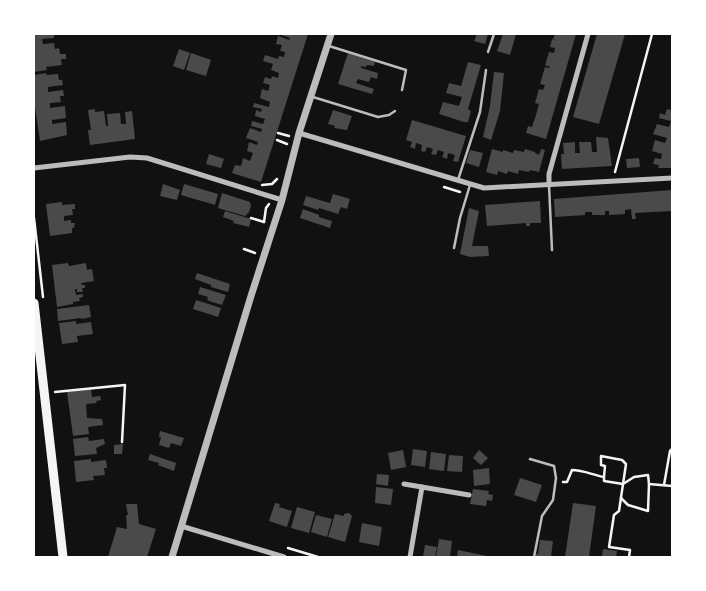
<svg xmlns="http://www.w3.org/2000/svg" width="706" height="591" font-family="'Source Sans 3',sans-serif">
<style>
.building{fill:#4a4a4a}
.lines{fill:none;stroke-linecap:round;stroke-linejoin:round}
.path{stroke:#f5f5f5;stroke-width:2.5}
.service{stroke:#bcbcbc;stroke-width:2.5}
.minor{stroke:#bcbcbc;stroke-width:5}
.tertiary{stroke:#bcbcbc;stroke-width:7}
.primary{stroke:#f5f5f5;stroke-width:9}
</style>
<rect width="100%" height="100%" fill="#111"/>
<g class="building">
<path d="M34 34H54V38L42 39 43 44 54 43 55 49 59 48 60 54H66V59H61L62 65 46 67 47 70 34 72Z"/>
<path d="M279 34H308L261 182 232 173 235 165 241 166 243 158 250 161 253 153 247 151 249 142 257 145 258 142 246 138 250 128 261 132 262 129 251 126 252 121 263 124 265 119 255 116 256 110 261 112 262 109 253 107 254 103 269 107 270 102 260 98 262 89 268 91 270 85 263 83 265 77 271 79 272 76 278 78 279 73 271 70 273 64 263 61 265 55 278 59 279 56 284 57 285 52 280 51 282 45 276 44 278 36 289 40 290 38Z"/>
<path d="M477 34H488L485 44 474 41Z"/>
<path d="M503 34H516L510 55 497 51Z"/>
<path d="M555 34H576L546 139 526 133 528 126 532 127 536 115 539 104 535 103 539 89 543 90 545 85 540 84 545 67 549 68 550 67 545 65 549 52 554 53 555 48 550 47 552 39 557 41 553 39Z"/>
<path d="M597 34H625L599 124 573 117Z"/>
<path d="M179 49 190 53 184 70 173 66Z"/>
<path d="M191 53 211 60 206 76 186 70Z"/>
<path d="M348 53 375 62 374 66 367 65 366 67 361 66V68L378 73 377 79 371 77 369 82 358 79 356 83 374 89 372 94 338 84Z"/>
<path d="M468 62 481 65 468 109 471 111 468 122H464L439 114 443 102 459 106 462 97 446 93 449 83 461 86Z"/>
<path d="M494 72 504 73 500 111 491 140 483 137 490 106Z"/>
<path d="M46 73 47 75 58 74 59 80H62L63 85 48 87V92L63 90 64 96H60L61 102 50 103V108L65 106 66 118 52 120V124L66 122 67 135 40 141 34 100V75Z"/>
<path d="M95 109V112L104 111 106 126H108L107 114 120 113 121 124H126L125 112 132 111 135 139 90 145 88 130H91L88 110Z"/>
<path d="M667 109 672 110V168H658L659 165 653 164 655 158 661 159 662 154 652 151 655 140 665 143 667 138 653 134 657 124 669 127 671 121 659 118 660 113 665 115Z"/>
<path d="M333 110 352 116 347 130 334 128 335 126 328 124Z"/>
<path d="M412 120 466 136 458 162 453 161 455 155 448 153 447 159 442 157 444 152 438 150 436 155 431 154 433 149 427 147 425 152 421 151 422 145 416 143 415 149 410 147 412 142 406 140Z"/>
<path d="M596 137 608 138 612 166 562 169 561 154H564L563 143 575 142V153H580L579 142H591L592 152H597Z"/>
<path d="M492 149 503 152V150L513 153 514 150 524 152 525 149 535 152V153L539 155 541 149 545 150 539 172 530 170 529 172 519 170 518 174 508 171 507 174 498 171 497 175 486 172Z"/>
<path d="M470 150 483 153 479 167 466 163Z"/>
<path d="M209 154 224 159 221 168 206 164Z"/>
<path d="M639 158 640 167 627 168 626 159Z"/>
<path d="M163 184 180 190 177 200 160 196Z"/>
<path d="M184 184 218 194 215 205 181 195Z"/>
<path d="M672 190V211L635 213 636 219H632L631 209 625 210V214L609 215V211H605V215H592V212H585V215L555 217 554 199Z"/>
<path d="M222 193 250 202 251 206 249 212 245 216 218 208Z"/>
<path d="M333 194 350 199 347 209 341 207 338 214 319 208 318 210 303 205 306 196 330 203Z"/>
<path d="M540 201 541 223H530V226H526V223L487 226 485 205Z"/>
<path d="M62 202V205L75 204V209H72L73 215 64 216V221L71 220V223H75L74 228H72V233L50 236 46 204Z"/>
<path d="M469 208 479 211 472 246H488L489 256 470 257 460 254Z"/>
<path d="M303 209 319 215V217L332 221 330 228 300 218Z"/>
<path d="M225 211 251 219 249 227 233 223 234 221 223 217Z"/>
<path d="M68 263 69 266 86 263 87 270 92 269 94 281 81 283 82 285H85V288H82L83 292H77V289H75L76 295 83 294V297L79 298 80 301 73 302V304L57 307 52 265Z"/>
<path d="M197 273 230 284 228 292 211 287V285L195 279Z"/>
<path d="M200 287 226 295 222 305 209 301 207 299 208 297 198 294Z"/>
<path d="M196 300 221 308 218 317 193 309Z"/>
<path d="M89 305 91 317 82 319 81 318 58 321 57 309Z"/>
<path d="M76 321V324L91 322 93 334 77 336 78 342 62 344 59 323Z"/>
<path d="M91 389 92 397 100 396 101 400 96 401 97 403 86 404 87 418 102 419 103 425 88 427 89 434 73 436 67 392Z"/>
<path d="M160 431 184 438 181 446 171 443 169 448 159 445 161 437H159Z"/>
<path d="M88 437 89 441 104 439 105 444 96 448 97 454 75 456 73 439Z"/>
<path d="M123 444 122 454H114V445Z"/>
<path d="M413 449 427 451 425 467 411 465Z"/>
<path d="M403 450 406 467 391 470 388 453Z"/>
<path d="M479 450 488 458 481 465 473 458Z"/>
<path d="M431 452 446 454 444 471 429 469Z"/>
<path d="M150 454 176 463 174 471 158 465 159 463 148 460Z"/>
<path d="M449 455 463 456 462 472 447 471Z"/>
<path d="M91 459V462L106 460 107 468H104L105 475 93 476 94 480 76 482 74 461Z"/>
<path d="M489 468 490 484 474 486 473 470Z"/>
<path d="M377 474 389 475 388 486 376 484Z"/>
<path d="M520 478 542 485 536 502 514 495Z"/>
<path d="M376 487 393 489 391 505 375 503Z"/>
<path d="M473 489 489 491 488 494 493 495 492 501 487 500 486 506 470 504Z"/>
<path d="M275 503 280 504 279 507 292 511 287 527 269 521Z"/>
<path d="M573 503 596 506 589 557H565Z"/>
<path d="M126 504H137L139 524 156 529 147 557H108L117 527 127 529 126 515H128Z"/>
<path d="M297 507 315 512 309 533 291 528Z"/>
<path d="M349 513 352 516 345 542 328 537 335 514 344 516V514Z"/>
<path d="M316 515 332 519 327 537 311 532Z"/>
<path d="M362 523 382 527 379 546 359 542Z"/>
<path d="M439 539 452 541 450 557H436Z"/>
<path d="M540 540 553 541 551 557H536V554H538Z"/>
<path d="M425 545 437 547 435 557H423Z"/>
<path d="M603 549 617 551 616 557H602Z"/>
<path d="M458 550 487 556 486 557H457Z"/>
</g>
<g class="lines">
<g class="path">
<path d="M278 133 289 136"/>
<path d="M277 140 287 144"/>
<path d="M615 172 652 34"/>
<path d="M262 185 272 184 277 179"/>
<path d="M444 187 460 192"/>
<path d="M34 218 43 297"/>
<path d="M251 218 264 222"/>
<path d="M264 222 266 208 269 204"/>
<path d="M244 249 255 253"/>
<path d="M55 392 125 385 122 442"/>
<path d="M604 477 605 466 601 465V456L622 460 626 464 619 511 614 515 609 547 630 550 629 557"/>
<path d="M563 482H567L572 470C583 470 593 475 604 477V481L623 484 634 477 648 475 649 484 672 486"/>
<path d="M664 485 670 451 672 449"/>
<path d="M621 498 628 505 648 511 649 484"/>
<path d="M288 548 318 557"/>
</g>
<g class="service">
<path d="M329 46 406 70 402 90"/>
<path d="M488 52 494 34"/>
<path d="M313 97 378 117 389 115 395 111"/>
<path d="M458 180 480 112 486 70"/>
<path d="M549 185 552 250"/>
<path d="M454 248 460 218 470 185"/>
<path d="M530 459 554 466 556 478 553 500 542 516 534 557"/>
</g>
<g class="minor">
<path d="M299 133 484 188 672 178"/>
<path d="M34 168 130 157 147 158 282 200"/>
<path d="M549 185V174L588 34"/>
<path d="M404 484 469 495"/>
<path d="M181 526 284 557"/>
<path d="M410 557 422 487"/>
</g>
<path class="tertiary" d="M172 557 251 296 282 200 299 133 331 34"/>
<path class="primary" d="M34 303 63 557"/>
</g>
<rect width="706" height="591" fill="none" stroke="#ffffff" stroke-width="70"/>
</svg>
